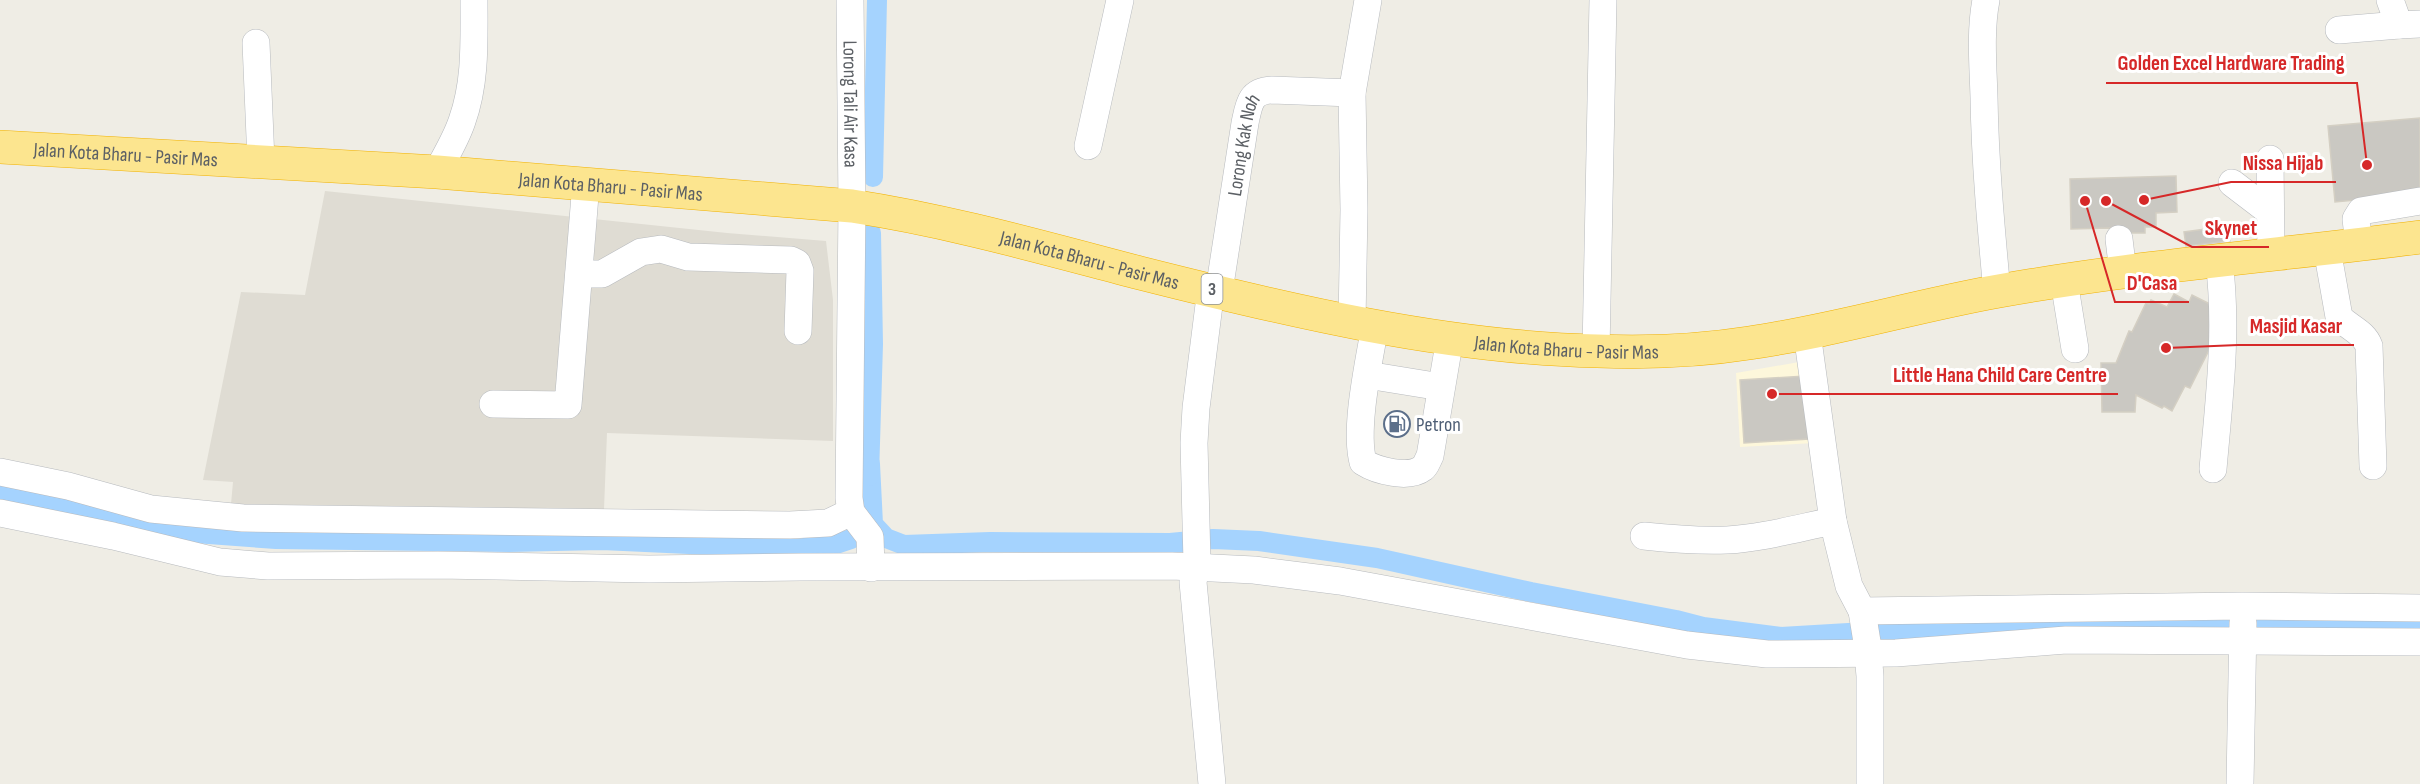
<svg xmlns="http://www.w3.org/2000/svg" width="2420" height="784" font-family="'Sofia Sans Condensed',sans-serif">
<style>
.commercial{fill:#fdf7db}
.education{fill:#dfdcd3}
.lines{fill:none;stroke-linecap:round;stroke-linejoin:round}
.canal{stroke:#a5d3fe;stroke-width:20}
.building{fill:#cac8c2;stroke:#d4cfc3;stroke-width:1.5}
.minor-casing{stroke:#b7babe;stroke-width:28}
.highway-casing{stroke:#f1b203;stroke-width:34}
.minor{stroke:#fff;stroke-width:27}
.highway{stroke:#fce58f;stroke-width:33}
.labels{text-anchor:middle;stroke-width:6;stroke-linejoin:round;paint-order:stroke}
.shield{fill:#fff;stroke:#8d9093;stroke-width:1.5}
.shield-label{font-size:18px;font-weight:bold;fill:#5c6065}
.street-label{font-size:20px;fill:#5c6065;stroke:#fff}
.service-label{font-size:20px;fill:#4e5e75;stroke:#fff;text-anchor:start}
.leader{fill:none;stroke:#d62828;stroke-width:2}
.callout-dot{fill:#d62828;stroke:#fff;stroke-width:2}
.callout-label{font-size:21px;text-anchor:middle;font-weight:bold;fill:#d62828;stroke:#fff;stroke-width:6;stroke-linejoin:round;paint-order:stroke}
</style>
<rect width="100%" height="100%" fill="#efede5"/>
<path class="commercial" d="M1805 361 1815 443 1740 447 1736 373Z"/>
<path class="education" d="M325 191 727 233 826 241 833 300V441L607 433 604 509 231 504 233 482 203 480 241 292 305 295Z"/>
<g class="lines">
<g class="canal">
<path d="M873 177 877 0"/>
<path d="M870 464 873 524 886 538 904 545 990 542 1170 543 1213 539 1259 541 1377 558 1531 592 1676 620 1703 627 1781 637 2034 622 2420 624"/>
<path d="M869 476 873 344 871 233"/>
<path d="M0 490 195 533 276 539 509 542 602 540 797 549 836 544 851 539 860 530"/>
</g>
</g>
<g class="building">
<path d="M2420 118V194L2335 202 2328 126Z"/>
<path d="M2176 176 2177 212 2156 213V227H2145V233H2110V228L2071 229 2070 179Z"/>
<path d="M2228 226 2230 241 2186 246 2184 232Z"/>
<path d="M2174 294 2189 302 2192 295 2218 308V332L2190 388 2185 386 2172 411 2164 406 2162 408 2136 395 2135 412H2102L2101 363H2116L2129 331 2132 332 2146 303 2149 304 2151 300 2167 307Z"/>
<path d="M1805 376 1809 439 1744 443 1740 380Z"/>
</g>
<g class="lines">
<defs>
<g id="minor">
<path id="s1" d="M850 0 852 206 849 498 851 512 870 537 871 568"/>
<path d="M1986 0C1980 31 1983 65 1984 97 1985 162 1991 227 1997 292"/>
<path d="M2390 0 2399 25 2420 24"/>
<path d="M2339 30 2399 25"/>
<path d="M256 43 261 161"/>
<path d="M1088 146 1120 0"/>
<path d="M2270 159 2271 255"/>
<path d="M437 172C446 155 456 139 462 121 476 82 474 41 474 0"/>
<path d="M2232 183 2270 212"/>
<path d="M2119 239 2123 272"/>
<path d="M2359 245 2356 219 2361 211 2420 201"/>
<path d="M2327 249 2339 317C2349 328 2364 332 2369 346L2373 466"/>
<path d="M579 274H602L641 252 661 249 688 257 791 260 797 263 800 271 798 331"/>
<path d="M2064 281 2075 349"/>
<path d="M1211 289 1196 408 1194 443 1197 562 1193 582 1212 784"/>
<path id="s2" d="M1219 291 1245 123C1249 104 1250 91 1272 90L1352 93"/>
<path d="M1352 322 1354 210 1352 93 1368 0"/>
<path d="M1375 326C1369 362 1354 428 1363 462 1377 471 1409 479 1423 468 1426 466 1428 459 1430 456L1450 338"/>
<path d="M1807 333 1833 521 1849 586 1862 611 1867 642 1870 676V784"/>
<path d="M1596 351 1603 0"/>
<path d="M1367 375 1441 387"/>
<path d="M493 404 568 405 586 183"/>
<path d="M2213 469C2219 400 2228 330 2219 261"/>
<path d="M0 472 68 486 151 509 243 518 790 525 828 523 851 512"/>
<path d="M0 513 113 536 220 562 268 566 438 565 649 569 801 567 1172 566 1254 570 1340 581 1687 645 1767 654 1896 653 2066 640 2420 642"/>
<path d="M1644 536C1672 539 1699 541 1727 540 1763 538 1798 528 1833 521"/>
<path d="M1862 611 2242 606 2420 608"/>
<path d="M2240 784 2243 623"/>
</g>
<g id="highway">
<path id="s3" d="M0 147 437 172 852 206C950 221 1044 248 1140 273 1286 310 1446 348 1597 351 1648 353 1698 351 1749 343 1833 331 1915 306 1999 291 2139 266 2280 255 2420 237"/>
</g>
</defs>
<use href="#minor" class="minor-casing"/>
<use href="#highway" class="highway-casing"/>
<use href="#minor" class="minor"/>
<use href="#highway" class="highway"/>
</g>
<defs>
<symbol id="fuel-ring" viewBox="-11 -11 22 22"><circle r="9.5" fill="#fff" stroke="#5c6f8a" stroke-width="1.5"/><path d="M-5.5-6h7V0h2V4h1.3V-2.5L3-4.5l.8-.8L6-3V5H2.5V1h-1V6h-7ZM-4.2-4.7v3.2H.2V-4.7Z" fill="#5c6f8a"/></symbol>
</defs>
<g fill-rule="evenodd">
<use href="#fuel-ring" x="1382" y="409" width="30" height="30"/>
</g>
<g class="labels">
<rect class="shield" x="1201.5" y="274" width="21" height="30" rx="4.5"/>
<g class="shield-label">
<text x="1212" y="295">3</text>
</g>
<g class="street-label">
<text dy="7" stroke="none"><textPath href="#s1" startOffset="104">Lorong Tali Air Kasa</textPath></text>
<text dy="7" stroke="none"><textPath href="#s2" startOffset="148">Lorong Kak Noh</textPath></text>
<text dy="7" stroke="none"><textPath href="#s3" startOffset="126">Jalan Kota Bharu - Pasir Mas</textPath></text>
<text dy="7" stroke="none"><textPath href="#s3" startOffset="612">Jalan Kota Bharu - Pasir Mas</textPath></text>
<text dy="7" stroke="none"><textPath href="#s3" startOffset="1098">Jalan Kota Bharu - Pasir Mas</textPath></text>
<text dy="7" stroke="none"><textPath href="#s3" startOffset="1584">Jalan Kota Bharu - Pasir Mas</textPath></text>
</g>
<g class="service-label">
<text x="1416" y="431">Petron</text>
</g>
</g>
<path class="leader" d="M2367 165L2357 83H2106M2144 200L2231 182H2336M2106 201L2192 247H2269M2085 201L2115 302H2189M2166 348L2238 345H2354M1772 394L1881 394H2118"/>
<g class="callout-dot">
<circle cx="2367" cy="165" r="6"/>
<circle cx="2144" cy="200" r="6"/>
<circle cx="2106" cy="201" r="6"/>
<circle cx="2085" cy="201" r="6"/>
<circle cx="2166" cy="348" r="6"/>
<circle cx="1772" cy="394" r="6"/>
</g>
<g class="callout-label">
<text x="2231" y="70">Golden Excel Hardware Trading</text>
<text x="2283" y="170">Nissa Hijab</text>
<text x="2231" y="235">Skynet</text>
<text x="2152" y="290">D'Casa</text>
<text x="2296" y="333">Masjid Kasar</text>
<text x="2000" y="382">Little Hana Child Care Centre</text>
</g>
</svg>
